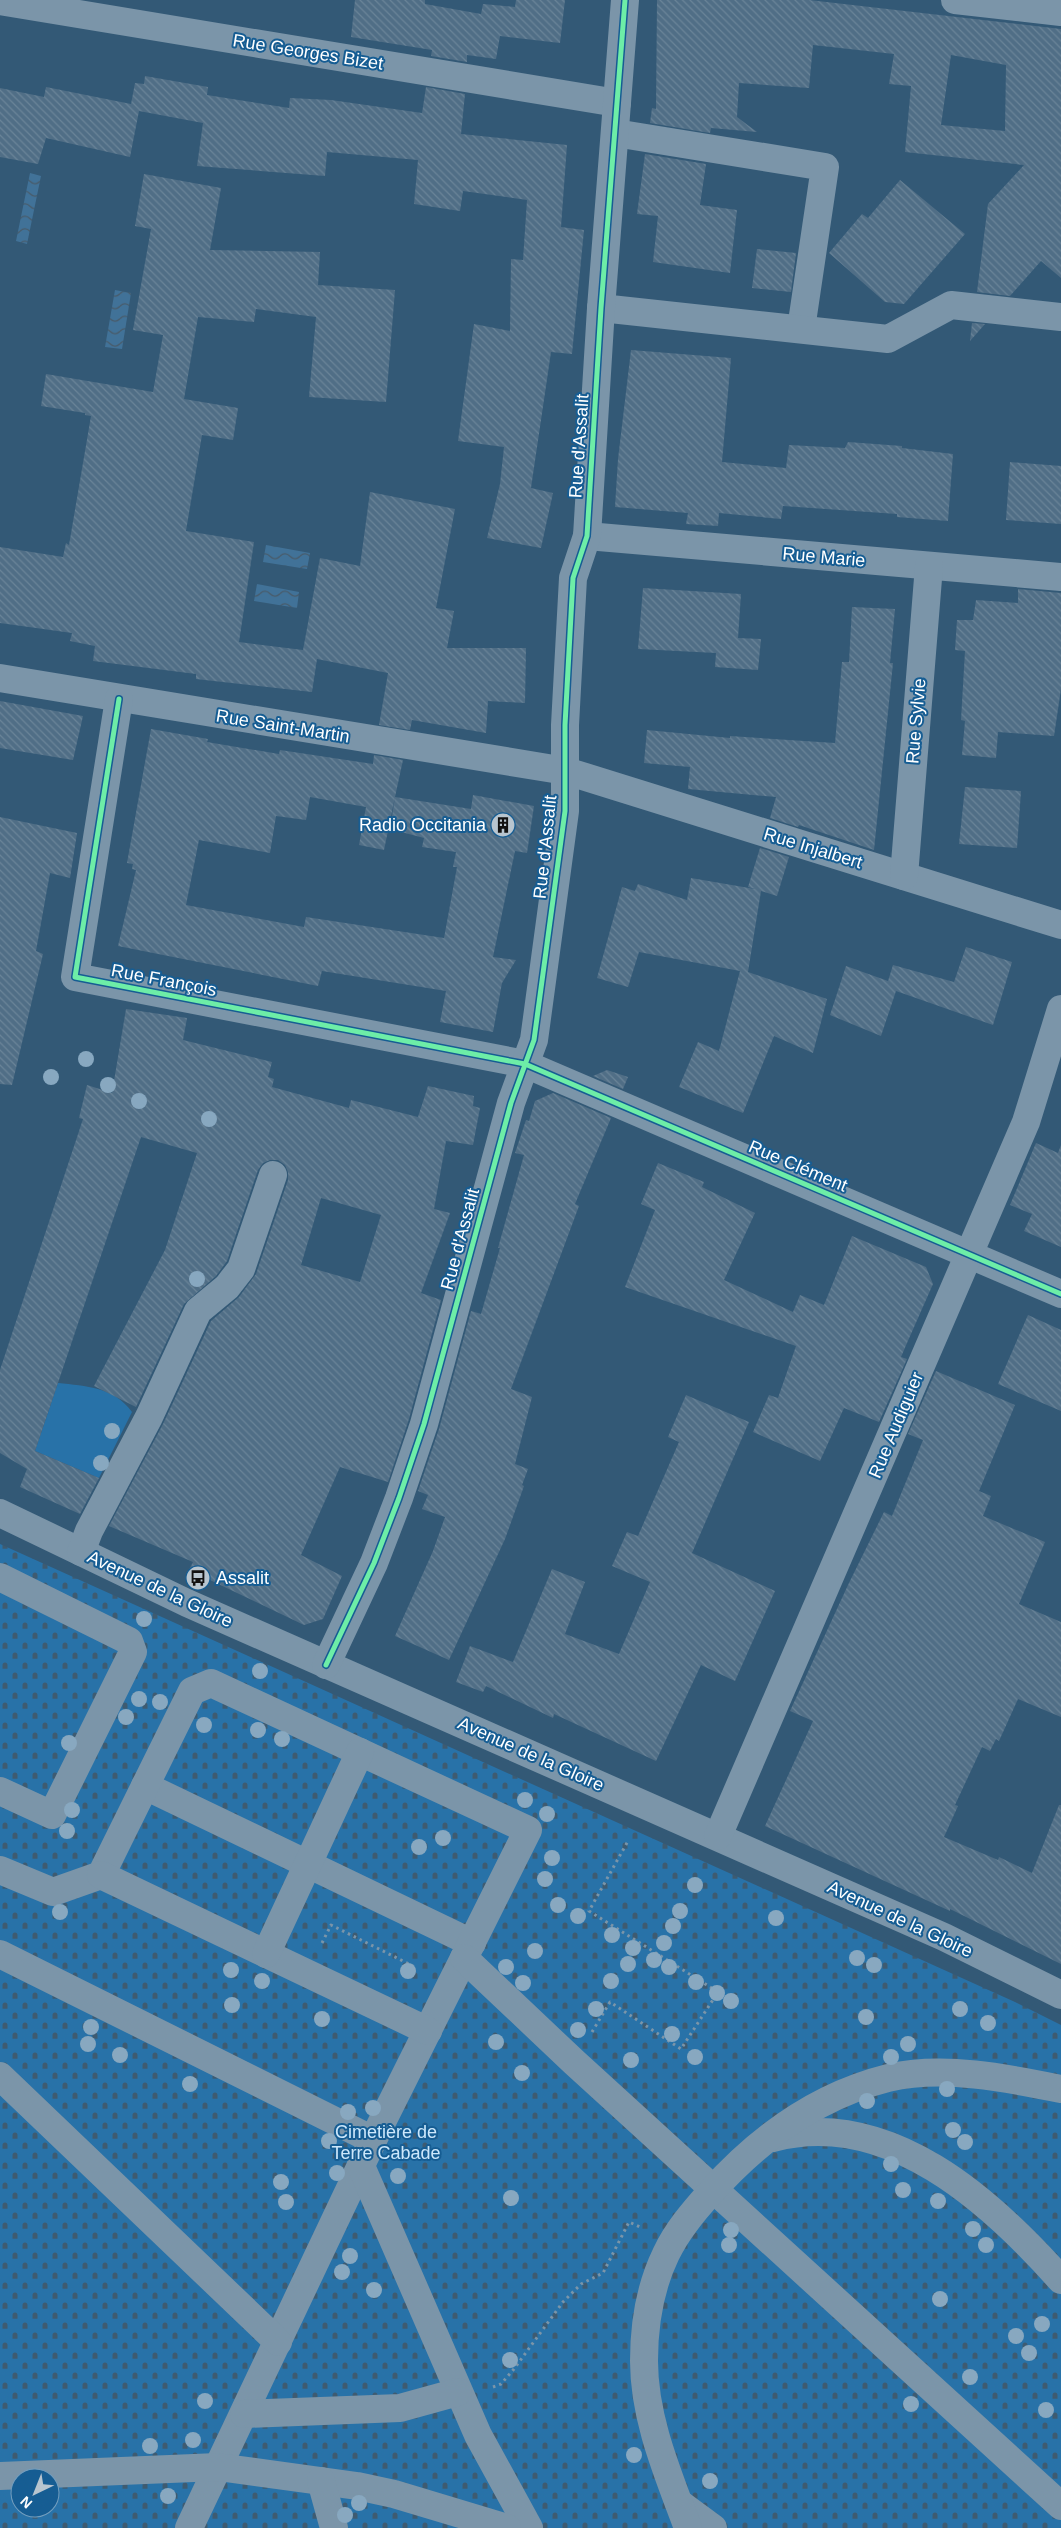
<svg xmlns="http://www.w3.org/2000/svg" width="1061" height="2528" font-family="Helvetica,sans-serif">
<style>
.green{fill:#2872a8}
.cemetery{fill:url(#cemetery-stones);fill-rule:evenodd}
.water{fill:url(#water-waves)}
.building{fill:url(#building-back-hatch);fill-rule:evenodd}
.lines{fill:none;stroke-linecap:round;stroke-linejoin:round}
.path{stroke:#7b95a9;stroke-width:3;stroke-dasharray:2.5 4;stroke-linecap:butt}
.minor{stroke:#7b95a9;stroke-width:28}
.cycleway-casing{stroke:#165d93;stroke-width:8}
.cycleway{stroke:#6deda7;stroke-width:5}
.tree{fill:#88a8c0}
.labels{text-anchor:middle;stroke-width:4;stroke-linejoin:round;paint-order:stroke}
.street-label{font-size:18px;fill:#fff;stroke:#165d93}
.poi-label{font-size:18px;fill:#fff;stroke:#165d93;text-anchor:end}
.park-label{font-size:18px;fill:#cde8fc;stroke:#165d93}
</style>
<defs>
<pattern id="cemetery-stones" width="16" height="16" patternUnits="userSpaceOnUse" patternTransform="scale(1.25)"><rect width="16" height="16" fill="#2872a8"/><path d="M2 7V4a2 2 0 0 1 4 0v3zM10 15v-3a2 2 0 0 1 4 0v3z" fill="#3e5b71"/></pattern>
<pattern id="water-waves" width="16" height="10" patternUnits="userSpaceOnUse" patternTransform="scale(1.25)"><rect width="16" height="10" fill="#417298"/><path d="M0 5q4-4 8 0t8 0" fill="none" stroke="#485b6a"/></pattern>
<pattern id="building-back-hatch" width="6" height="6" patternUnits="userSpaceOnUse" patternTransform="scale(1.25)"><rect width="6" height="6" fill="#506e86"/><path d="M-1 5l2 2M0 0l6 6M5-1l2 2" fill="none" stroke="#6a8498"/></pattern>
</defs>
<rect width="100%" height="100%" fill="#335976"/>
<path class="green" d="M58 1383C86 1386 114 1387 132 1412L99 1478 35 1451Z"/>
<path class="cemetery" d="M0 1544 1015 2002 1061 2025V2528H0ZM20 2478H50V2508H20Z"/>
<g class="water">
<path d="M30 173 41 176 27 244 16 241Z"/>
<path d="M115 290 131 293 122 349 105 347Z"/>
<path d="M266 545 310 553 307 569 263 562Z"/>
<path d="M257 584 299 592 297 608 254 601Z"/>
</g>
<g class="building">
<path d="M355 0H425V4L481 14 483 4 515 7 516 0H565L560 43 500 36 496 59 467 55V62L431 56 432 50 351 37Z"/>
<path d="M657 0H809L1061 29V278L1041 261 1010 296 977 292 988 204 1024 165 905 152 911 86 889 84 894 54 813 45 809 88 739 83 737 117 757 132 711 128 710 133 650 123 652 108 656 109ZM951 55 1006 65 1005 131 941 125Z"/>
<path d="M145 76 208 87 207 95 289 108 290 98 331 100 422 113 426 87 465 94 461 134 567 145 561 227 584 230 572 354 551 352 531 488 553 493 541 548 487 538 500 484 504 447 458 441 474 324 510 331 511 259 523 260 527 200 463 191 460 211 414 204 418 160 327 152 325 176 197 166 203 123 139 111 130 157 46 138 38 164 0 157V88L44 97 46 87 131 104 135 83 144 84Z"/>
<path d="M645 154 706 164 700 205 737 210 730 273 653 262 658 216 637 214Z"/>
<path d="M144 174 221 188 210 250 320 252 318 285 395 290 386 402 309 397 316 317 256 309 254 322 198 317 184 399 238 408 233 440 202 435 186 531 254 542 239 642 303 650 320 558 360 566 370 492 455 509 436 608 454 611 447 648H526L525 703 488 701 486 733 412 720 410 730 379 725 388 673 317 659 312 692 196 679V674L93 661 95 646 70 641 72 633 0 623V547L63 557 66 543 69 545 91 416 85 415V413L41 406 46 374 153 392 163 335 133 330 151 229 135 226Z"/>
<path d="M900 180 965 234 904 304 885 302 829 253 862 214 868 218Z"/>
<path d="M757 249 796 253 791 292 752 288Z"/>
<path d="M972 323 985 324 970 341Z"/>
<path d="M631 350 731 358 722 462 786 468 789 445 845 448 848 442 902 446V448L953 454 948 521 897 517V514L783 506 781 519 719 513 718 526 686 524 688 513 615 507 618 459Z"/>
<path d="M1010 462 1061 466V524L1006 520Z"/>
<path d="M643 588 741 594 738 638 761 639 758 670 715 667 716 653 638 649Z"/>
<path d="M1018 589 1061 593V689L1054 736 998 732 996 758 962 755 965 721 961 720 965 651 955 650 957 620H973L976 600 1018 603Z"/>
<path d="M852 607 895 609 890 663H893L874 850 799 825 798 827 770 818 776 797 688 789 690 767 644 763 647 730 730 738V736L835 743 842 662H849Z"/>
<path d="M0 701 83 716 73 760 0 748Z"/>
<path d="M151 729 208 739 207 742 279 754 280 750 373 764 374 755 403 760 395 797 471 809 473 795 534 806 527 853 515 851 493 957 516 960 502 983 493 1032 440 1022 446 991 322 971 318 986 118 946 136 870 132 869 133 864 127 863ZM310 797 366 807 359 845 384 850 395 797 390 829 424 838 422 847 456 852 453 867H457L444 938 306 917 304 927 186 905 199 840 270 853 276 816 306 820Z"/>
<path d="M965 787 1021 791 1017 848 959 844Z"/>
<path d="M0 817 77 833 70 878 50 873 36 951 43 954 12 1085 0 1084Z"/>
<path d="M760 848 789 857 777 896 761 891 748 972 827 999 813 1053 774 1036 743 1113 679 1087 698 1042 719 1051 740 971 639 952 628 987 597 978 622 887 635 891 638 884 687 900 691 878 755 889 748 887Z"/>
<path d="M966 947 1012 962 993 1025 896 991 881 1036 830 1015 846 966 888 981 893 965 954 982Z"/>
<path d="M126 1009 187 1018 183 1040 272 1062 268 1077 274 1079 272 1087 349 1108 351 1100 418 1117 428 1086 474 1096 473 1106 480 1108 473 1145 446 1141 434 1209 450 1213 421 1293 441 1300 409 1419 388 1482 340 1467 301 1555 342 1576 323 1619 304 1625 189 1570 193 1562 109 1526 163 1424 211 1321 239 1297 256 1274 288 1180V1172L285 1165 278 1160H270L263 1163 258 1170 227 1261 216 1276 184 1304 136 1407 94 1386 165 1250 197 1153 141 1137 35 1451 99 1478 80 1514 20 1487 27 1469 0 1453V1370L83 1119 79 1118 87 1085 112 1093ZM321 1198 381 1215 360 1282 301 1265Z"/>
<path d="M607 1070 628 1077 623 1089 593 1076Z"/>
<path d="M553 1093 611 1118 575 1204 579 1206 511 1389 532 1397 515 1464 528 1469 522 1485 524 1486 505 1539 449 1660 395 1636 433 1551 445 1517 422 1509 428 1495 418 1491 439 1429 471 1311 481 1314 500 1248H498L524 1155 515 1153 526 1120 529 1121 535 1101Z"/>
<path d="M1036 1143 1058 1153 1061 1145V1247L1024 1231 1032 1214 1010 1205Z"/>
<path d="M658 1163 704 1182 702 1187 755 1213 724 1280 793 1312 800 1295 824 1305 852 1236 926 1267 933 1284 907 1343 901 1357 907 1359 879 1422 844 1408 820 1461 753 1432 769 1395 778 1398 796 1346 625 1287 655 1210 641 1204Z"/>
<path d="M1028 1315 1061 1330V1411L998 1384Z"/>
<path d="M936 1371 1015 1405 979 1491 991 1496 983 1516 1045 1542 1019 1604 1061 1622V1717L1018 1699 999 1741 996 1739 990 1751 982 1747 955 1805 958 1806 944 1837 998 1860 999 1857 1032 1873 1059 1805H1061V1964L950 1909V1911L765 1826 813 1721 790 1711 848 1585 884 1512 892 1516 923 1440 908 1434Z"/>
<path d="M686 1395 749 1422 692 1553 775 1591 735 1681 701 1665 656 1761 554 1714 553 1718 486 1686 483 1692 456 1682 470 1646 513 1662 552 1569 585 1582 565 1634 619 1654 650 1582 612 1566 627 1532 638 1536 679 1442 668 1437Z"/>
</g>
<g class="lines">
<g class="path">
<path d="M322 1943 331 1925 413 1966"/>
<path d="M592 2032 610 2002 681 2049 718 1992 589 1911 628 1841"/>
<path d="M493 2387 501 2384 514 2369 563 2302 581 2284 603 2273 629 2222 642 2228"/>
</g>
<g class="minor">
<path d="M955 0 1061 12"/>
<path d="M0 1 617 103"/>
<path d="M615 133 825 167 801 329"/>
<path d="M601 308 888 339 951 305 1061 317"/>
<path d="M587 536 1061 577"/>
<path d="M0 678 566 771 1061 925"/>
<path d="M119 699 75 977 525 1064 1061 1294"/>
<path d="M904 876 929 566"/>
<path d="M0 1513 187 1603 944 1937 1061 1995"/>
<path d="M81 1552 89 1531 149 1417 198 1311 227 1287 241 1269 273 1175"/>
<path d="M0 1577 129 1641 133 1652 52 1815 0 1791"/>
<path d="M326 1665 374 1563 399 1498 424 1424 511 1103 534 1040 565 811V725L573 578 587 536 601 308 625 0"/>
<path d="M145 1786 472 1943"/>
<path d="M718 1836 1026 1122 1061 1009"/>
<path d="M0 1870 53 1892 101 1875 192 1691 211 1683 528 1830 373 2140 189 2528"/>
<path d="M101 1875 428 2031"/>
<path d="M0 1954 373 2140"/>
<path d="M266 1954 360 1752"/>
<path d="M464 1958 574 2062 1061 2506"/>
<path d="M0 2076 278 2342"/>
<path d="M773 2138C888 2107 991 2201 1061 2280"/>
<path d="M361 2166 478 2435 529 2528"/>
<path d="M244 2414 400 2408 458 2392"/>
<path d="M0 2476 218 2467 357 2486 394 2494 507 2528"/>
<path d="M321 2481 334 2528"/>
<path d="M679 2503 713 2528"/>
<path d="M688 2528C668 2474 644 2419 644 2361 644 2325 650 2287 666 2254 677 2231 693 2212 710 2193 759 2138 816 2096 888 2078 943 2065 1007 2078 1061 2089"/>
</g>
<defs>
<g id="cycleway">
<path d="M119 699 75 977 525 1064 1061 1294"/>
<path d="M326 1665 374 1563 399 1498 424 1424 511 1103 534 1040 565 811V725L573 578 587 536 601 308 625 0"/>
</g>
</defs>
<use href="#cycleway" class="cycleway-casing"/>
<use href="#cycleway" class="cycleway"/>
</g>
<g class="tree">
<circle cx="86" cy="1059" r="8"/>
<circle cx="51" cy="1077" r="8"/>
<circle cx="108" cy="1085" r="8"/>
<circle cx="139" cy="1101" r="8"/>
<circle cx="209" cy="1119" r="8"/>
<circle cx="197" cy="1279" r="8"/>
<circle cx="112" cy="1431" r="8"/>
<circle cx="101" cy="1463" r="8"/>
<circle cx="144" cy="1619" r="8"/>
<circle cx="260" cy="1671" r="8"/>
<circle cx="139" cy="1699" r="8"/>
<circle cx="160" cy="1702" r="8"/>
<circle cx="126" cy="1717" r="8"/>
<circle cx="204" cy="1725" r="8"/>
<circle cx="258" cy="1730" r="8"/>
<circle cx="282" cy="1739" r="8"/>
<circle cx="69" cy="1743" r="8"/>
<circle cx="525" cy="1800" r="8"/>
<circle cx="72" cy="1810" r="8"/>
<circle cx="547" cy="1814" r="8"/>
<circle cx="67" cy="1831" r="8"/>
<circle cx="443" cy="1838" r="8"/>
<circle cx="419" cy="1847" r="8"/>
<circle cx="552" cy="1858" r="8"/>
<circle cx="545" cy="1879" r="8"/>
<circle cx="695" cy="1885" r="8"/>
<circle cx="558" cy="1905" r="8"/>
<circle cx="680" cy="1911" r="8"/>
<circle cx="60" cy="1912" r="8"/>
<circle cx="578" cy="1916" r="8"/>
<circle cx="776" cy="1918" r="8"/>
<circle cx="673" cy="1926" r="8"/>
<circle cx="612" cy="1935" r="8"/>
<circle cx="664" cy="1943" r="8"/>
<circle cx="633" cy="1948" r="8"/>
<circle cx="535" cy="1951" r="8"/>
<circle cx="857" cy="1958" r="8"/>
<circle cx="654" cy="1960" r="8"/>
<circle cx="628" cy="1964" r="8"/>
<circle cx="874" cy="1965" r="8"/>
<circle cx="506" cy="1967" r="8"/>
<circle cx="669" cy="1967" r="8"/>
<circle cx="231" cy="1970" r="8"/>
<circle cx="408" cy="1971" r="8"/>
<circle cx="262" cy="1981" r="8"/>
<circle cx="611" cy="1981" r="8"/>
<circle cx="696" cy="1982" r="8"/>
<circle cx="523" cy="1983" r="8"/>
<circle cx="717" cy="1993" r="8"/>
<circle cx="731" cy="2001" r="8"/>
<circle cx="232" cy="2005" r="8"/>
<circle cx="596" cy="2009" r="8"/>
<circle cx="960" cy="2009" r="8"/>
<circle cx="866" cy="2017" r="8"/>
<circle cx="322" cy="2019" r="8"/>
<circle cx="988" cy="2023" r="8"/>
<circle cx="91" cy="2027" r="8"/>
<circle cx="578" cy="2030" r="8"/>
<circle cx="672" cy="2034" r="8"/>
<circle cx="496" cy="2042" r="8"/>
<circle cx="88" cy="2044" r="8"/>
<circle cx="908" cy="2044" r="8"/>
<circle cx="120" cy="2055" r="8"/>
<circle cx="695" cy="2057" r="8"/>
<circle cx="891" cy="2057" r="8"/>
<circle cx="631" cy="2060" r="8"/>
<circle cx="522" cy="2073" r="8"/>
<circle cx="190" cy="2084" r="8"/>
<circle cx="947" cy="2089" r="8"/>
<circle cx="867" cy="2101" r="8"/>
<circle cx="373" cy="2108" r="8"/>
<circle cx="348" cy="2112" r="8"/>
<circle cx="953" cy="2130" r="8"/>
<circle cx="329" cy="2141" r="8"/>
<circle cx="965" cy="2142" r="8"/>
<circle cx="891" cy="2164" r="8"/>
<circle cx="337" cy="2173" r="8"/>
<circle cx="398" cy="2176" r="8"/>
<circle cx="281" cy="2182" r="8"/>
<circle cx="903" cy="2190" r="8"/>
<circle cx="511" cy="2198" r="8"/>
<circle cx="938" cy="2201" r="8"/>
<circle cx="286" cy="2202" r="8"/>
<circle cx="973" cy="2229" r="8"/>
<circle cx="731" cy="2230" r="8"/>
<circle cx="729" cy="2245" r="8"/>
<circle cx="986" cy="2245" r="8"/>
<circle cx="350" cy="2256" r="8"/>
<circle cx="342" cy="2272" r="8"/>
<circle cx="374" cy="2290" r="8"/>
<circle cx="940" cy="2299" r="8"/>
<circle cx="1042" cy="2324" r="8"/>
<circle cx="1016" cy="2336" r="8"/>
<circle cx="1029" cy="2353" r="8"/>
<circle cx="510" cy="2360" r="8"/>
<circle cx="970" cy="2377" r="8"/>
<circle cx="205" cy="2401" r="8"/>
<circle cx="911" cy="2404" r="8"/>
<circle cx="1046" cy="2410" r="8"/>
<circle cx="193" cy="2440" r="8"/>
<circle cx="150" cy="2446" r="8"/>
<circle cx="634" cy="2455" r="8"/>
<circle cx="710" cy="2481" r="8"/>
<circle cx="168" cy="2496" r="8"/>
<circle cx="359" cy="2503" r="8"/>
<circle cx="345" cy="2515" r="8"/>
</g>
<defs>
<symbol id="building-disc" viewBox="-11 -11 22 22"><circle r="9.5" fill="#b8c5cf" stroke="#165d93"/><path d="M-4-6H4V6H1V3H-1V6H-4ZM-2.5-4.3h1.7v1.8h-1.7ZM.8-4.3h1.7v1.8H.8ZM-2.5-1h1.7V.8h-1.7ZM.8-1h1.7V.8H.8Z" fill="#111"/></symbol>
<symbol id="bus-disc" viewBox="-11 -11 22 22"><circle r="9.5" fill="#b8c5cf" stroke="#165d93"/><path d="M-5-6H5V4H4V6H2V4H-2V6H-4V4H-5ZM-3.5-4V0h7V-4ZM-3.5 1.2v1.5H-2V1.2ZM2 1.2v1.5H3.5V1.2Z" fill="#111"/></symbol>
</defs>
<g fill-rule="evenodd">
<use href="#building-disc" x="489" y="811" width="28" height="28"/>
<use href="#bus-disc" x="184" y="1564" width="28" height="28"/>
</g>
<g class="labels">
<g class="street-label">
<text transform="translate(308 52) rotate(9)" y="6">Rue Georges Bizet</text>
<text transform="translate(579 446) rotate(-86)" y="6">Rue d'Assalit</text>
<text transform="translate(824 557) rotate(5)" y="6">Rue Marie</text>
<text transform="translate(916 721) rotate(-85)" y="6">Rue Sylvie</text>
<text transform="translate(283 726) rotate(9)" y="6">Rue Saint-Martin</text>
<text transform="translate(545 847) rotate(-84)" y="6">Rue d'Assalit</text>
<text transform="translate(813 848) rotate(17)" y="6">Rue Injalbert</text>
<text transform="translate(164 980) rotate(11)" y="6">Rue François</text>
<text transform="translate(798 1166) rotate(23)" y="6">Rue Clément</text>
<text transform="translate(460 1239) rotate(-75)" y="6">Rue d'Assalit</text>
<text transform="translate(896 1425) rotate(-67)" y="6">Rue Audiguier</text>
<text transform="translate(160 1589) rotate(25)" y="6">Avenue de la Gloire</text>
<text transform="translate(531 1754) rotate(24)" y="6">Avenue de la Gloire</text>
<text transform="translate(900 1919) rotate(25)" y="6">Avenue de la Gloire</text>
</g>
<g class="poi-label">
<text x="486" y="831">Radio Occitania</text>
<text x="216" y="1584" text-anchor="start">Assalit</text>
</g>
<g class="park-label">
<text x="386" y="2138">Cimetière de<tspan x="386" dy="21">Terre Cabade</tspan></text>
</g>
</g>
<g transform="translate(35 2493) rotate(223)"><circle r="24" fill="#165d93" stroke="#739ebe"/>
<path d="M0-4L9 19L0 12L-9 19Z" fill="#b8c5cf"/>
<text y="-8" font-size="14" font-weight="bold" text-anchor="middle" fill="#ffffff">N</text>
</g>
</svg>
